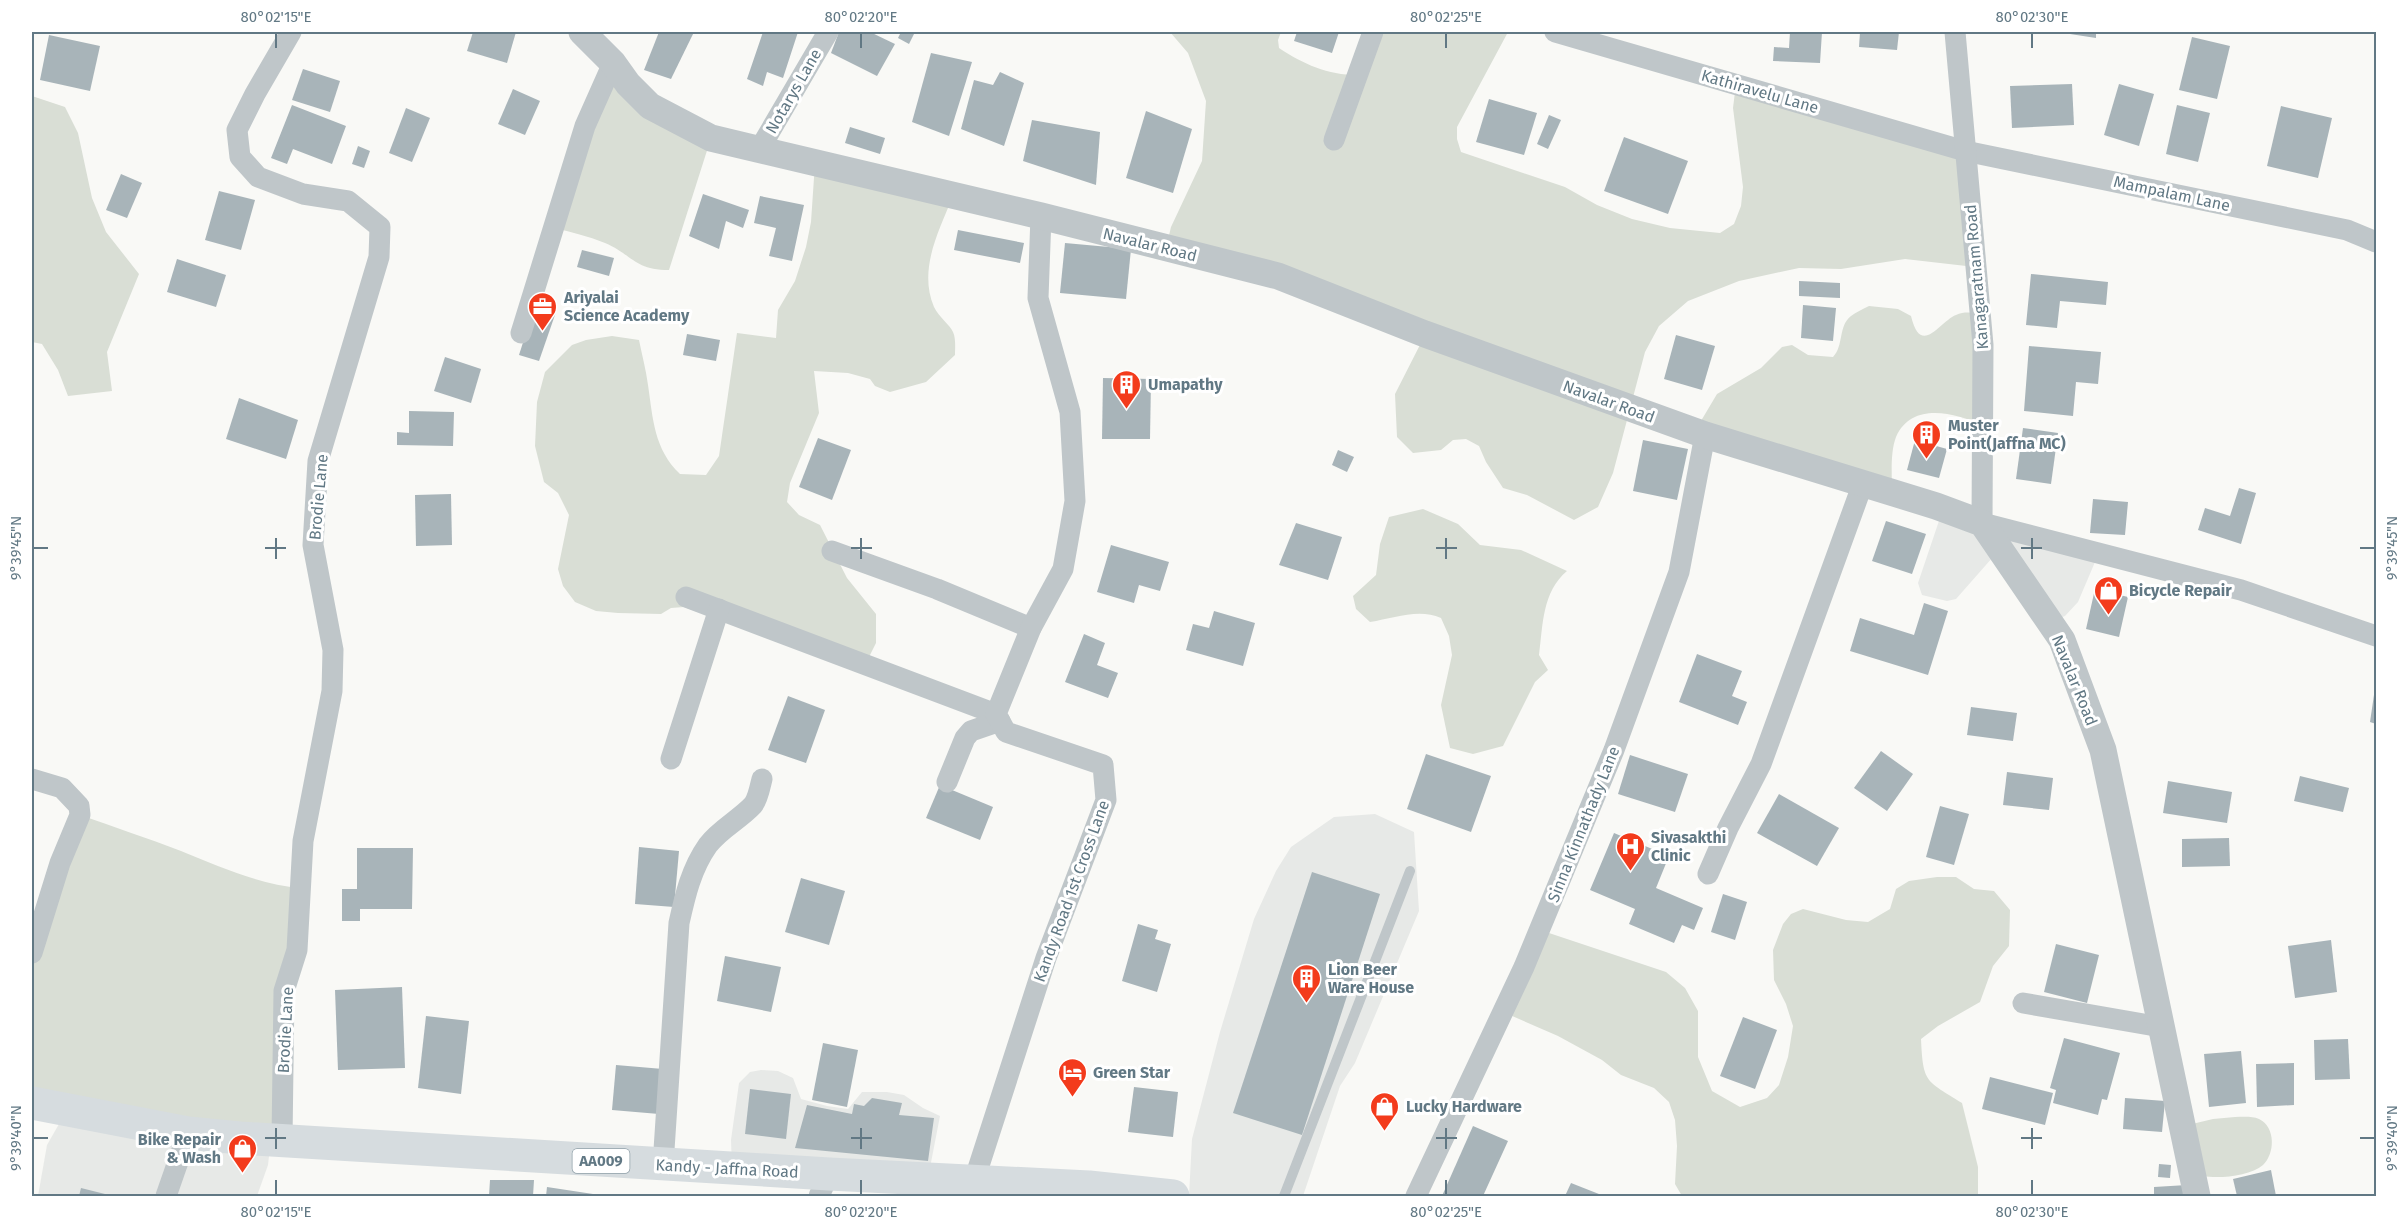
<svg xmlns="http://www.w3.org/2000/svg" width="2408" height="1228" font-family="'Fira Sans',sans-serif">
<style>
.built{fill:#e7e9e7}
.green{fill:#d9ded5}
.building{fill:#a8b4b9}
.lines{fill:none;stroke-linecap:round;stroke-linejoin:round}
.service{stroke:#bfc6c9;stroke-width:10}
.minor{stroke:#bfc6c9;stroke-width:21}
.tertiary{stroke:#bfc6c9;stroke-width:27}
.trunk{stroke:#d6dcdf;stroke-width:33}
.ticks{fill:none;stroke:#617884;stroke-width:2}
.labels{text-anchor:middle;stroke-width:6;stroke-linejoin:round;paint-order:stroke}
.shield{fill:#fff;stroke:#90a0a9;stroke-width:1.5}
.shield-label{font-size:15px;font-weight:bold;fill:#617884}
.street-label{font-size:16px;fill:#617884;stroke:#fff}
.poi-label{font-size:16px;font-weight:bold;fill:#617884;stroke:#fff;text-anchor:start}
.neatline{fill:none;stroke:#617884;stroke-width:2}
.ticks-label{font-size:15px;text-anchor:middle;fill:#617884}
</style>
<rect width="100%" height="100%" fill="#f9f9f6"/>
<g class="built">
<path d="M1943 509 2095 562 2078 602 2065 616 2050 622 2000 549 1956 599 1947 601 1922 595 1918 583Z"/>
<path d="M1375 814 1414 832 1419 911 1355 1063 1340 1086 1303 1196H1189L1192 1139 1220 1032 1254 919 1276 871 1291 847 1334 817Z"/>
<path d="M761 1070 778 1071 793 1078 801 1099 827 1106 848 1109 862 1092H887L904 1095 923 1108 940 1116 928 1178 1111 1196H896L898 1177 732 1168 731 1140 739 1083 750 1072Z"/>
<path d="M67 1110 271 1139 268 1165 257 1196H38L47 1145Z"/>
</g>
<g class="green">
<path d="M1170 32H1281L1278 40 1279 48C1303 64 1328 75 1357 75L1373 32H1508L1457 127V139L1461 152 1565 187 1597 205 1632 219 1670 228 1720 233 1734 224 1741 206 1743 187 1733 108 1736 84 1965 151 1975 267 1905 259 1841 269 1799 268 1739 281 1688 301 1659 326 1645 352 1613 473 1598 507 1574 520 1527 495 1503 488 1486 462 1479 446 1466 439 1453 440 1441 450 1413 453 1397 437 1395 394 1425 335 1166 248 1171 227 1202 161 1206 101 1188 53Z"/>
<path d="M613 63 711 138 669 270C634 270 633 255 605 243 588 236 571 232 554 228Z"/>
<path d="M32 96 65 107 78 133 92 198 106 232 139 274 107 352 112 391 68 396 58 370 42 344 32 342Z"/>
<path d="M815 163 953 196C939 231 918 269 934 307 939 317 950 325 953 332 956 338 955 349 955 355L926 382 890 392 875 386 870 379 848 373 814 371 819 413 790 483 787 502 799 515 820 525 847 578 876 614V643L862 671 684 607 671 608 661 614 618 613 596 611 575 602 563 586 558 569 569 515 558 493 544 482 535 446 537 402 545 372 572 345 586 340 612 336 639 340C642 355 646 370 648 385 653 419 654 449 680 474L706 475 719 456 737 333 776 338 778 310 795 281 806 247 811 222Z"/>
<path d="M1869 306 1898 309 1911 316C1921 358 1940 321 1956 315 1964 311 1972 313 1980 313L1982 425C1955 413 1912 401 1896 437 1890 453 1892 475 1892 492L1695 431 1717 394 1761 368 1782 347 1792 345 1808 355 1833 357C1844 346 1838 326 1851 316 1856 312 1863 309 1869 306Z"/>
<path d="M1423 509 1458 524 1480 545 1521 550 1567 571C1542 592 1543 625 1539 655L1548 670 1535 682 1503 746 1473 754 1450 748 1441 705 1452 655 1449 636 1441 618C1419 608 1394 618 1370 622L1356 609 1353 596 1376 575 1380 544 1389 517Z"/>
<path d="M80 815C114 827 147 838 181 851 219 866 259 885 301 888L282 1140 32 1103V953Z"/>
<path d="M1937 877H1956L1974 889 1994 891 2010 910 2009 946 1993 966 1980 1002 1938 1026 1921 1039C1923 1084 1926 1080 1962 1103L1978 1167V1196H1682L1675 1184 1677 1146 1675 1120 1669 1102 1654 1088 1621 1075 1602 1060 1558 1036 1503 1012 1540 930 1666 972 1685 988 1698 1011V1057L1712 1091 1740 1107 1767 1098 1779 1085 1788 1057 1793 1026 1786 1004 1774 980 1773 950 1783 924 1791 914 1803 909 1846 920 1868 922 1890 909 1896 889 1909 881Z"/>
<path d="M2235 1117C2243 1117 2252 1116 2259 1119 2276 1127 2275 1154 2263 1165 2250 1176 2219 1179 2203 1176L2192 1124 2213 1119Z"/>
</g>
<g class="building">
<path d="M473 32H516L507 63 467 51Z"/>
<path d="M659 32H694L671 79 644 70Z"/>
<path d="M763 32H798L783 78 767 72 763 86 747 79Z"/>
<path d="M839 32H870L895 44 877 76 831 53Z"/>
<path d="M901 32H915L909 44 898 38Z"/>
<path d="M1297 32H1339L1332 53 1294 41Z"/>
<path d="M1790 32H1822L1820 63 1773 61 1774 47 1789 48Z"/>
<path d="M1860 32H1899L1897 50 1859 47Z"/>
<path d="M2057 32H2096V38Z"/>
<path d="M49 35 100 46 90 91 40 80Z"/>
<path d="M2192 37 2230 46 2217 99 2179 90Z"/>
<path d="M931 53 972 62 949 136 912 122Z"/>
<path d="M303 69 340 81 330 112 292 100Z"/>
<path d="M1000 72 1024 83 1004 146 961 129 974 80 993 85Z"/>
<path d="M2072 84 2074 125 2012 128 2010 86Z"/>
<path d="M2119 84 2154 94 2139 146 2104 135Z"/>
<path d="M513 89 540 101 525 135 498 124Z"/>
<path d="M1489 99 1537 113 1524 155 1476 142Z"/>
<path d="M292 105 346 126 332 164 293 149 287 164 271 158Z"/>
<path d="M2177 105 2210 113 2198 162 2166 154Z"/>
<path d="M2281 106 2332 118 2318 178 2267 166Z"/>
<path d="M406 108 430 118 412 162 389 153Z"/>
<path d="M1146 111 1192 129 1173 193 1126 178Z"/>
<path d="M1549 115 1561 120 1548 149 1537 144Z"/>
<path d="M1032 120 1100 132 1096 185 1023 161Z"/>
<path d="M850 127 885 138 880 154 845 143Z"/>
<path d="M1624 137 1688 161 1668 214 1604 191Z"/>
<path d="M358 146 370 151 364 168 352 164Z"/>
<path d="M121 174 142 183 127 218 106 210Z"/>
<path d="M219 191 255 200 241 250 205 240Z"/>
<path d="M703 194 749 210 743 228 726 221 719 249 689 236Z"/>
<path d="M760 196 804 205 792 261 769 256 776 228 754 223Z"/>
<path d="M958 230 1024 243 1020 263 954 250Z"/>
<path d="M1065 243 1131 249 1126 299 1060 293Z"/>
<path d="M582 250 614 258 609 276 577 267Z"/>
<path d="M177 259 226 275 216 307 167 292Z"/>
<path d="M2031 274 2108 282 2106 305 2060 301 2057 328 2026 325Z"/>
<path d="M1799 281 1840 283V298L1799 296Z"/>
<path d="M535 305 556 312 539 361 519 355Z"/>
<path d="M1803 305 1836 308 1833 341 1801 338Z"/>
<path d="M687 334 720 340 716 361 683 355Z"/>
<path d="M1676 335 1715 346 1702 390 1664 379Z"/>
<path d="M2029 346 2101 352 2098 384 2076 382 2073 416 2024 411Z"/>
<path d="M445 357 481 369 471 403 434 391Z"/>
<path d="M1103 378 1151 379 1150 439H1102Z"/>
<path d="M239 398 298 420 286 459 226 439Z"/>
<path d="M409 411 454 412 453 446 397 445V432L409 433Z"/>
<path d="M2023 428 2058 433 2051 484 2016 479Z"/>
<path d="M818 438 851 450 832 500 799 487Z"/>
<path d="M1643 440 1688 449 1677 500 1633 491Z"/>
<path d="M1915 440 1947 449 1939 478 1907 470Z"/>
<path d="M1338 450 1354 457 1347 472 1332 465Z"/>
<path d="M2239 488 2256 493 2241 544 2198 530 2205 508 2230 516Z"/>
<path d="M451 494 452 545 416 546 415 495Z"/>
<path d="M2093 499 2128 502 2125 535 2090 533Z"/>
<path d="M1886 521 1926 534 1912 574 1872 561Z"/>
<path d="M1296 523 1342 537 1328 580 1279 565Z"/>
<path d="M1111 545 1169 562 1160 591 1139 585 1134 603 1097 592Z"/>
<path d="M2095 589 2128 597 2119 637 2086 629Z"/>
<path d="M1924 603 1948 611 1928 675 1850 651 1860 618 1914 635Z"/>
<path d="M1214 611 1255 623 1243 666 1186 650 1193 624 1209 628Z"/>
<path d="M1084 634 1105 643 1097 665 1118 673 1108 698 1065 682Z"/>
<path d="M1697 654 1742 671 1732 696 1747 702 1738 725 1679 702Z"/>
<path d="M2375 688H2376V724L2370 722Z"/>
<path d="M788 696 825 710 806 763 768 750Z"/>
<path d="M1971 707 2017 713 2013 741 1967 735Z"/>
<path d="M1881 751 1913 774 1887 811 1854 788Z"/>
<path d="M1426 754 1491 776 1471 832 1407 809Z"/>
<path d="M1630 755 1688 774 1675 812 1618 794Z"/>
<path d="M2007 772 2053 778 2049 810 2003 805Z"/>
<path d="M2300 776 2349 788 2343 812 2294 801Z"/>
<path d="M2168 781 2232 792 2227 823 2163 813Z"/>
<path d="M940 785 993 807 980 840 926 818Z"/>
<path d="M1779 794 1839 828 1817 866 1757 833Z"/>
<path d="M1940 806 1969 814 1954 865 1926 857Z"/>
<path d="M1614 833 1669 856 1656 888 1703 908 1694 930 1682 925 1674 943 1629 924 1635 909 1590 890Z"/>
<path d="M2229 838 2230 866 2182 867V839Z"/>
<path d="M639 847 679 851 674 907 635 904Z"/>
<path d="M357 848H413L412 909H360V921H342V889H357Z"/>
<path d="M1312 872 1380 894 1302 1135 1233 1113Z"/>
<path d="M801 878 845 891 829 945 785 932Z"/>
<path d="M1723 894 1747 902 1735 940 1711 932Z"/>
<path d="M1138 924 1158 930 1155 939 1171 944 1157 992 1122 981Z"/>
<path d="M2331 940 2337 992 2295 998 2288 946Z"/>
<path d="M2056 944 2099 955 2087 1003 2044 992Z"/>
<path d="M725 956 781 967 771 1012 717 1001Z"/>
<path d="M402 987 405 1068 338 1070 335 990Z"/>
<path d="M426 1016 469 1021 461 1094 418 1088Z"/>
<path d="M1743 1017 1777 1030 1755 1089 1720 1076Z"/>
<path d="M2064 1038 2120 1053 2107 1100 2102 1099 2098 1115 2053 1103 2056 1090 2050 1088Z"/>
<path d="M2348 1039 2350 1079 2315 1080 2314 1040Z"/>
<path d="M823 1043 858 1050 847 1107 812 1100Z"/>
<path d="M2241 1051 2246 1103 2209 1107 2204 1054Z"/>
<path d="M2294 1063V1105L2257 1107 2256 1064Z"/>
<path d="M616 1065 663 1069 659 1114 612 1110Z"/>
<path d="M1990 1077 2053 1093 2045 1125 1982 1109Z"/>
<path d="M1134 1087 1178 1092 1173 1137 1128 1132Z"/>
<path d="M750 1089 791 1094 786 1139 745 1134Z"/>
<path d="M872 1098 902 1103 899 1115 934 1118 928 1161 795 1148 807 1105 852 1114 854 1104 864 1106Z"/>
<path d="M2125 1098 2165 1101 2162 1132 2123 1129Z"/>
<path d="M1473 1126 1508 1141 1483 1196H1442Z"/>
<path d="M2159 1164 2171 1165 2170 1178 2158 1177Z"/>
<path d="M2271 1170 2276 1196H2237L2233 1179Z"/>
<path d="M490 1180H534L533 1196H489Z"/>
<path d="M1571 1183 1604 1196H1565Z"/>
<path d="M2187 1185 2188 1196H2154V1187Z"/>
<path d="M547 1187 593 1194V1196H546Z"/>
<path d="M81 1188 113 1196H79Z"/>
</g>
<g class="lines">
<path class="service" d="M1284 1196 1410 871"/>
<g class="minor">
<path d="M1555 32 1965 151 2347 230 2376 242"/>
<path d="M1955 32 1983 345 1982 523 2241 590 2376 636"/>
<path d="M1334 140 1373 32"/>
<path d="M759 150 828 32"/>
<path d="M521 333 585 126 613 63"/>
<path d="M832 551 937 589 1031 628"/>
<path d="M686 597 996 714"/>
<path d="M671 759 719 609"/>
<path d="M32 779 62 788 79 806 80 815 60 863 32 953"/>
<path d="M947 782 965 738 971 731 1000 721"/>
<path d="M1708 874 1728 828 1761 764 1863 483"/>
<path d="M2023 1003 2161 1027"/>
<path d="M282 1140 284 991 297 950 303 841 332 691 333 650 313 545 318 461 379 257 380 227 348 201 303 194 258 177 240 157 237 130 255 94 291 32"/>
<path d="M663 1165 679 923C685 896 691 869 708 845 720 829 739 820 753 805 758 799 760 787 762 779"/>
<path d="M974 1181 1046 958 1106 800 1103 765 1006 732 996 714 1031 628 1063 569 1075 501 1070 412 1038 298 1041 216"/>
<path d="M166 1196 188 1133"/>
<path d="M819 1196 829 1174"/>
<path d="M1416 1196 1524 967 1614 750 1679 572 1705 435"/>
</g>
<path class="tertiary" d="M582 32 613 63 628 84 650 106 711 138 1041 216 1278 276 1425 334 1705 435 1936 506 1982 523 2062 640 2103 750 2197 1196"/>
<path class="trunk" d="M32 1103 188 1133 240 1138 829 1174 1089 1187 1173 1196"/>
</g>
<path class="ticks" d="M276 33V48M861 33V48M1446 33V48M2032 33V48M276 538V559M861 538V559M1446 538V559M2032 538V559M33 548H48M265 548H286M851 548H872M1436 548H1457M2021 548H2042M2360 548H2375M276 1128V1149M861 1128V1149M1446 1128V1149M2032 1128V1149M33 1138H48M265 1138H286M851 1138H872M1436 1138H1457M2021 1138H2042M2360 1138H2375M276 1180V1195M861 1180V1195M1446 1180V1195M2032 1180V1195"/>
<defs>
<symbol id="office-pin" viewBox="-11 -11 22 30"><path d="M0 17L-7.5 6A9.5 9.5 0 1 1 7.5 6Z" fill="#f33b1c" stroke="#fff"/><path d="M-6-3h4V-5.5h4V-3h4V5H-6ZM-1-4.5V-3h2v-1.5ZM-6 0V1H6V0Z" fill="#fff"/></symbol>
<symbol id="building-pin" viewBox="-11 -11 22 30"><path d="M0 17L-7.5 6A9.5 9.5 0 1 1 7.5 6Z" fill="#f33b1c" stroke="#fff"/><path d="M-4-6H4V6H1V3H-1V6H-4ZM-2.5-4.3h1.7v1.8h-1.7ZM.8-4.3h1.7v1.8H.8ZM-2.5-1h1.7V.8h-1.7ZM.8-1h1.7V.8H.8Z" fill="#fff"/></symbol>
<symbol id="shop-pin" viewBox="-11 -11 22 30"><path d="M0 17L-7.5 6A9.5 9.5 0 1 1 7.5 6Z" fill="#f33b1c" stroke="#fff"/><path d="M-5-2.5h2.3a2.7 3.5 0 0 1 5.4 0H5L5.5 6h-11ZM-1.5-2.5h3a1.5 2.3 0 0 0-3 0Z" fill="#fff"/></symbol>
<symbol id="hospital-pin" viewBox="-11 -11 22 30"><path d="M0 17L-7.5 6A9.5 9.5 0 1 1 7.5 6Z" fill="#f33b1c" stroke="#fff"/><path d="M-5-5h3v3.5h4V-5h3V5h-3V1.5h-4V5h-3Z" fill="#fff"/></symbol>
<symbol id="hotel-pin" viewBox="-11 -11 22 30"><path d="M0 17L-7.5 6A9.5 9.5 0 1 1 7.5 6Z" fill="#f33b1c" stroke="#fff"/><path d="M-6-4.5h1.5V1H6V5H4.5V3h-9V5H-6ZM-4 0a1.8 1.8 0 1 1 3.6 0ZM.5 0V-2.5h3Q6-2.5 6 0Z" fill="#fff"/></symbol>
</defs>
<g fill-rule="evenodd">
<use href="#office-pin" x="526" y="290" width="33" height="45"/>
<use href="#building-pin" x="1110" y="368" width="33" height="45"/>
<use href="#building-pin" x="1910" y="418" width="33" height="45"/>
<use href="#shop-pin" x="2092" y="574" width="33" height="45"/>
<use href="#hospital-pin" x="1614" y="830" width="33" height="45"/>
<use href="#building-pin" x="1290" y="962" width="33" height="45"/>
<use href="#hotel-pin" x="1056" y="1056" width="33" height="45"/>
<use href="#shop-pin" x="1368" y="1090" width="33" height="45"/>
<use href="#shop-pin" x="226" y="1132" width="33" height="45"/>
</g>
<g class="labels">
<rect class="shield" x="572.5" y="1149" width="57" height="24" rx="4.5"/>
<g class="shield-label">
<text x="601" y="1166">AA009</text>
</g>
<g class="street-label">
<text transform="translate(793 91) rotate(-60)" y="6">Notarys Lane</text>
<text transform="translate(1760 91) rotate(16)" y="6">Kathiravelu Lane</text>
<text transform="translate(2172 193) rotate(12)" y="6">Mampalam Lane</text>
<text transform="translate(1150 244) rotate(14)" y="6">Navalar Road</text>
<text transform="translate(1976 277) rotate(-95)" y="6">Kanagaratnam Road</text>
<text transform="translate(1609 401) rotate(20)" y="6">Navalar Road</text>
<text transform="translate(318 497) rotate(-85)" y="6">Brodie Lane</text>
<text transform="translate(2075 680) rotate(68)" y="6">Navalar Road</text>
<text transform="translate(1583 824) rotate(-68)" y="6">Sinna Kinnathady Lane</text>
<text transform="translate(1071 891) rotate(-70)" y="6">Kandy Road 1st Cross Lane</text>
<text transform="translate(285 1030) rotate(-87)" y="6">Brodie Lane</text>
<text transform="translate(727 1168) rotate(3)" y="6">Kandy - Jaffna Road</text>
</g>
<g class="poi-label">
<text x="564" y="303">Ariyalai<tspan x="564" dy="18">Science Academy</tspan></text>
<text x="1148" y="390">Umapathy</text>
<text x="1948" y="431">Muster<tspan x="1948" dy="18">Point(Jaffna MC)</tspan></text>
<text x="2129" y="596">Bicycle Repair</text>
<text x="1651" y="843">Sivasakthi<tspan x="1651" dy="18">Clinic</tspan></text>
<text x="1328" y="975">Lion Beer<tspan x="1328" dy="18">Ware House</tspan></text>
<text x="1093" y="1078">Green Star</text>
<text x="1406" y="1112">Lucky Hardware</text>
<text x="221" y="1145" text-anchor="end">Bike Repair<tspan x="221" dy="18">&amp; Wash</tspan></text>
</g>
</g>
<rect width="2408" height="1228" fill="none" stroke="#ffffff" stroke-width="66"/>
<rect x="33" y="33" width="2342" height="1162" class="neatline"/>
<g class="ticks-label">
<text x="276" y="22">80°02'15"E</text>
<text x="861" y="22">80°02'20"E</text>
<text x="1446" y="22">80°02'25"E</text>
<text x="2032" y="22">80°02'30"E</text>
<text transform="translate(16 548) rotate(-90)" y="5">9°39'45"N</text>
<text transform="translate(2392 548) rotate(-90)" y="5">9°39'45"N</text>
<text transform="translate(16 1138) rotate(-90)" y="5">9°39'40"N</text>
<text transform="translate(2392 1138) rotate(-90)" y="5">9°39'40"N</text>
<text x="276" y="1217">80°02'15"E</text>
<text x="861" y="1217">80°02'20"E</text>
<text x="1446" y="1217">80°02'25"E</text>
<text x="2032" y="1217">80°02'30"E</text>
</g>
</svg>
